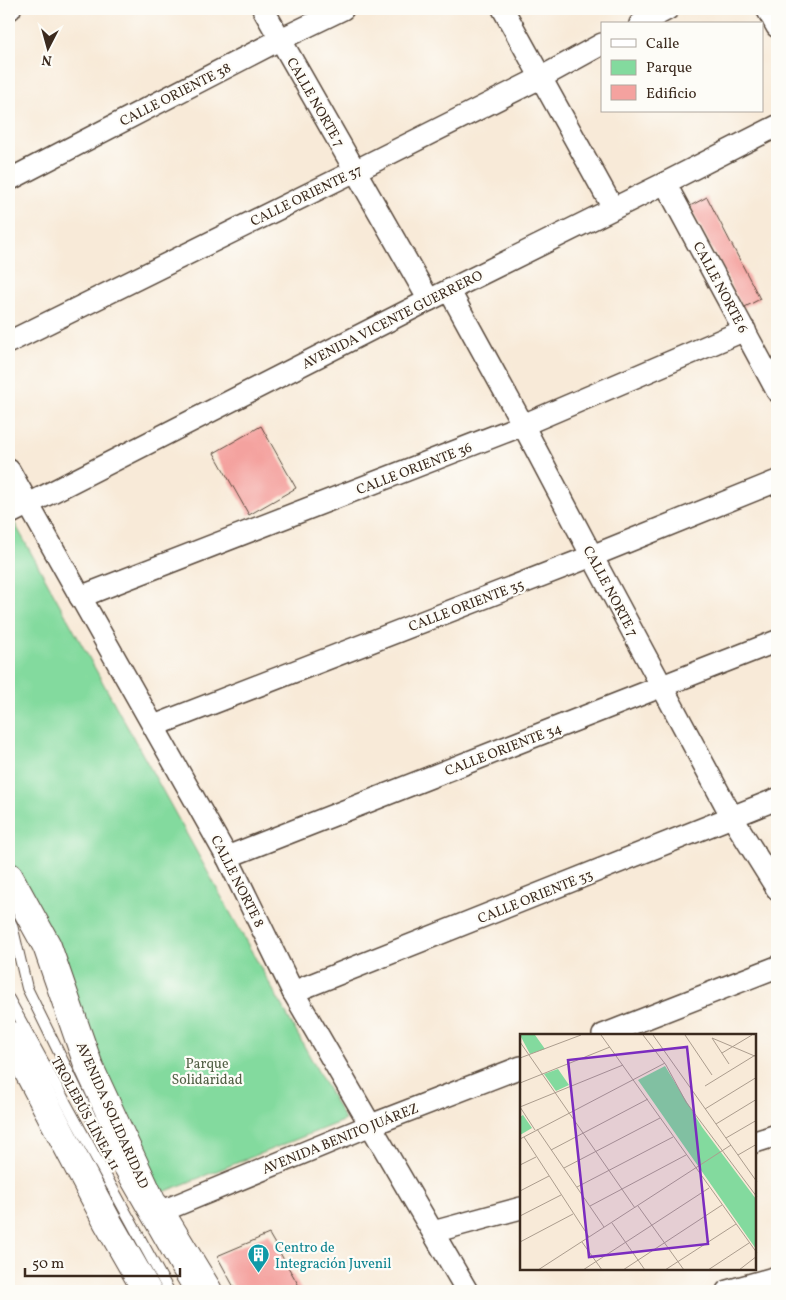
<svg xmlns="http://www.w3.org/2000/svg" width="786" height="1300" font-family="Vollkorn,serif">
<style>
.green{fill:#83da9e;stroke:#5f825e}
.building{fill:#f4a29f}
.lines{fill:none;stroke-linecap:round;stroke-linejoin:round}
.lane-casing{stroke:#57473a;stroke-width:12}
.street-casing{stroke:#57473a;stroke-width:24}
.secondary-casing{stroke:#57473a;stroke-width:30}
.lane{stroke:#fff;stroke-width:10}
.street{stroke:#fff;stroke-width:21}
.secondary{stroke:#fff;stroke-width:28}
.labels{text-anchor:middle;stroke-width:4.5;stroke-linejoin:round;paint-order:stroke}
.street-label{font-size:14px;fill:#3b2a1e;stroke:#fdfcf7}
.park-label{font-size:14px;fill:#515f44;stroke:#fdfcf7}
.culture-label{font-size:14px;fill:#0d838f;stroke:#fdfcf7;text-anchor:start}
.inset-road{fill:none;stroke:#ac9d8e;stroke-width:1}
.view{fill:#7b2cbf;fill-opacity:0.15;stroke:#7b2cbf;stroke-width:2.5}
.inset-edge{fill:none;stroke:#3b2a1e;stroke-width:2.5}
</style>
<rect width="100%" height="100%" fill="#fdfcf7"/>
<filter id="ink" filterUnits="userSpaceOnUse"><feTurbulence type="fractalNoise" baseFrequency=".02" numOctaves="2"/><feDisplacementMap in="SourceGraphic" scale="10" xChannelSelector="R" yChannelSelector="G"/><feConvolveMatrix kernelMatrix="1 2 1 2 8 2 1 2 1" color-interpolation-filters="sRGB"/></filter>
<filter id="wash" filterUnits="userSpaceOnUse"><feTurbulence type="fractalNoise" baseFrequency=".0096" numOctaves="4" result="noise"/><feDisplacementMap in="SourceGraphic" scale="20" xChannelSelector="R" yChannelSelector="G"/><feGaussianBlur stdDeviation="1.12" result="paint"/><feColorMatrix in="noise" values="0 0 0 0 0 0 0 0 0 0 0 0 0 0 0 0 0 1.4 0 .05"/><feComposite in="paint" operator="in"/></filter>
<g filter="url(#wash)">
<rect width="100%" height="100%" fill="#f8ead8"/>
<path class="green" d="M9 513 345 1120 156 1195 9 869Z"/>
<g id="blocks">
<g class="building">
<path d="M707 197 760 299 743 308 690 206Z"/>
<path d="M261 426 296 488 249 515 214 453Z"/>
<path d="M269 1234 302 1291H236L217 1256Z"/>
</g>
</g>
</g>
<g filter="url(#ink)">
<use href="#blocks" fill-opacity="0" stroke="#57473a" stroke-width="1"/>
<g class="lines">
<defs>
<g id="lane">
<path d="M9 919 12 925 27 988 100 1136 189 1291"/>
<path d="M9 999 169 1291"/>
</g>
<g id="street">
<path d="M9 9H10"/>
<path d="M263 9 429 300"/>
<path d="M503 9 613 208"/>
<path d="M767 9 777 27"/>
<path d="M640 24 668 9"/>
<path d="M9 180 281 39 343 9"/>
<path d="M665 183 777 391"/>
<path d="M449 290 523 425 592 556 732 817 777 889"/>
<path d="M9 342 355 171 542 77 602 44"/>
<path d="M9 470 227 857 293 992 467 1291"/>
<path d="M9 514 429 300 665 183 777 126"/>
<path d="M80 597 523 425 745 330"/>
<path d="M154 726 592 556 777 481"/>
<path d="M227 857 777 641"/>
<path d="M293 992 777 799"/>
<path d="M603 1035 777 967"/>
<path d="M755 1142 777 1135"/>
<path d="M160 1212 371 1125 521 1067"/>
<path d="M433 1232 521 1208"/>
<path d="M727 1291 777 1277"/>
</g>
<g id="secondary">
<path d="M9 877 47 946 89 1067 152 1203 160 1212 208 1291"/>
<path d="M9 1035 107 1221 147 1291"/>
</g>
</defs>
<use href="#lane" class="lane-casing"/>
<use href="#street" class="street-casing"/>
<use href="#secondary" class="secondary-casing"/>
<use href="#lane" class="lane"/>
<use href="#street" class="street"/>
<use href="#secondary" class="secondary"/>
</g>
</g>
<defs>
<symbol id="building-pin" viewBox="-11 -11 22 30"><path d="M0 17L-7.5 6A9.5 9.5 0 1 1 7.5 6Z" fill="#0f9aa8" stroke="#fdfcf7"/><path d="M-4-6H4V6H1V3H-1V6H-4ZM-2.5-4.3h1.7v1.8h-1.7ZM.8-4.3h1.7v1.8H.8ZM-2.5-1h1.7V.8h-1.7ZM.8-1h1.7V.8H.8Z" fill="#fff"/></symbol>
</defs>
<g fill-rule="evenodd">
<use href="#building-pin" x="246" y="1242" width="25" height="34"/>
</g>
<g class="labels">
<g class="street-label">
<text transform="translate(175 94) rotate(-27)" y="5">CALLE ORIENTE 38</text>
<text transform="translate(316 102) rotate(60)" y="5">CALLE NORTE 7</text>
<text transform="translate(306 195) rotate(-26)" y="5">CALLE ORIENTE 37</text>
<text transform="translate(721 287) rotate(62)" y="5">CALLE NORTE 6</text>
<text transform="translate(392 319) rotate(-27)" y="5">AVENIDA VICENTE GUERRERO</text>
<text transform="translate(414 468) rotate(-21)" y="5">CALLE ORIENTE 36</text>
<text transform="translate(611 591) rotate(62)" y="5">CALLE NORTE 7</text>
<text transform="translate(466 605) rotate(-21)" y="5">CALLE ORIENTE 35</text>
<text transform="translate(503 749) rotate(-21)" y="5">CALLE ORIENTE 34</text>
<text transform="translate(238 881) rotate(63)" y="5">CALLE NORTE 8</text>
<text transform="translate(535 896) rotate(-22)" y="5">CALLE ORIENTE 33</text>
<text transform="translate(86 1113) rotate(61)" y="5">TROLEBÚS LÍNEA 11</text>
<text transform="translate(113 1115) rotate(66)" y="5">AVENIDA SOLIDARIDAD</text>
<text transform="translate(340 1138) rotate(-22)" y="5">AVENIDA BENITO JUÁREZ</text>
</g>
<g class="park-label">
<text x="207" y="1068">Parque<tspan x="207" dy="16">Solidaridad</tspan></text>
</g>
<g class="culture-label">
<text x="275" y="1252">Centro de<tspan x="275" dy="16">Integración Juvenil</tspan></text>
</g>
</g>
<g transform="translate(520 1034)">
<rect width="236" height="236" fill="#f8ead8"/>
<path d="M0 1H15L25 15 10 20ZM145 32 182 93 236 165V215L118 46ZM38 35 49 51 36 57 24 40ZM3 81 12 94 0 101V83Z" fill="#83da9e"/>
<path class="inset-road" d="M81 1 237 219M123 1 146 31 166 68 237 163M133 1 237 148M165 1 192 41M192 4 237 23M192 4 209 30M0 8 115 174M202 19 232 1M0 24 61 1M0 49 90 13M185 52 237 20M0 73 103 31M0 73 15 96M185 75 237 43M196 90 237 65M17 95 84 193M4 103 69 203M206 104 237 86M0 105 145 29M31 116 128 65M218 121 237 110M0 131 16 123M44 134 140 84M57 153 153 103M0 157 29 142M70 172 166 121M118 172 164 236M0 182 41 161M92 189 125 236M0 208 53 180M62 208 82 236M18 236 211 111M63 236 189 154M103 236 202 171M145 236 216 190M188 236 229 209M219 236 237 222"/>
<path class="view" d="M167 13 188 210 69 223 48 26Z"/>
<rect width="236" height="236" class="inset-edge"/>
</g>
<rect width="786" height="1300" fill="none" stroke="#fdfcf7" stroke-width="30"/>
<rect x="601" y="22" width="162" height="90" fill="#fdfcf7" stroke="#afa8a0"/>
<rect x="611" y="39" width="25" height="8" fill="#ffffff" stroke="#afa8a0"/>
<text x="646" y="48" font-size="15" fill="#3b2a1e">Calle</text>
<rect x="611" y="60" width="25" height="15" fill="#83da9e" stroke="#afa8a0"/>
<text x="646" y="72" font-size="15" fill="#3b2a1e">Parque</text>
<rect x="611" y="85" width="25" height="15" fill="#f4a29f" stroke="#afa8a0"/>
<text x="646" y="98" font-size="15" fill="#3b2a1e">Edificio</text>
<g transform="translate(48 48) rotate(186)" stroke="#fdfcf7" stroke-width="4" paint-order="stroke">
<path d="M0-4L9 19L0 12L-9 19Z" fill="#3b2a1e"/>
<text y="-8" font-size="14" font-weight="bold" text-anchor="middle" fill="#3b2a1e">N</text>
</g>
<path d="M25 1268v8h155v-8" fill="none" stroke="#3b2a1e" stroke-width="2.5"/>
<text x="32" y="1268" font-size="15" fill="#3b2a1e" stroke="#fdfcf7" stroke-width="4" paint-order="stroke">50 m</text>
</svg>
